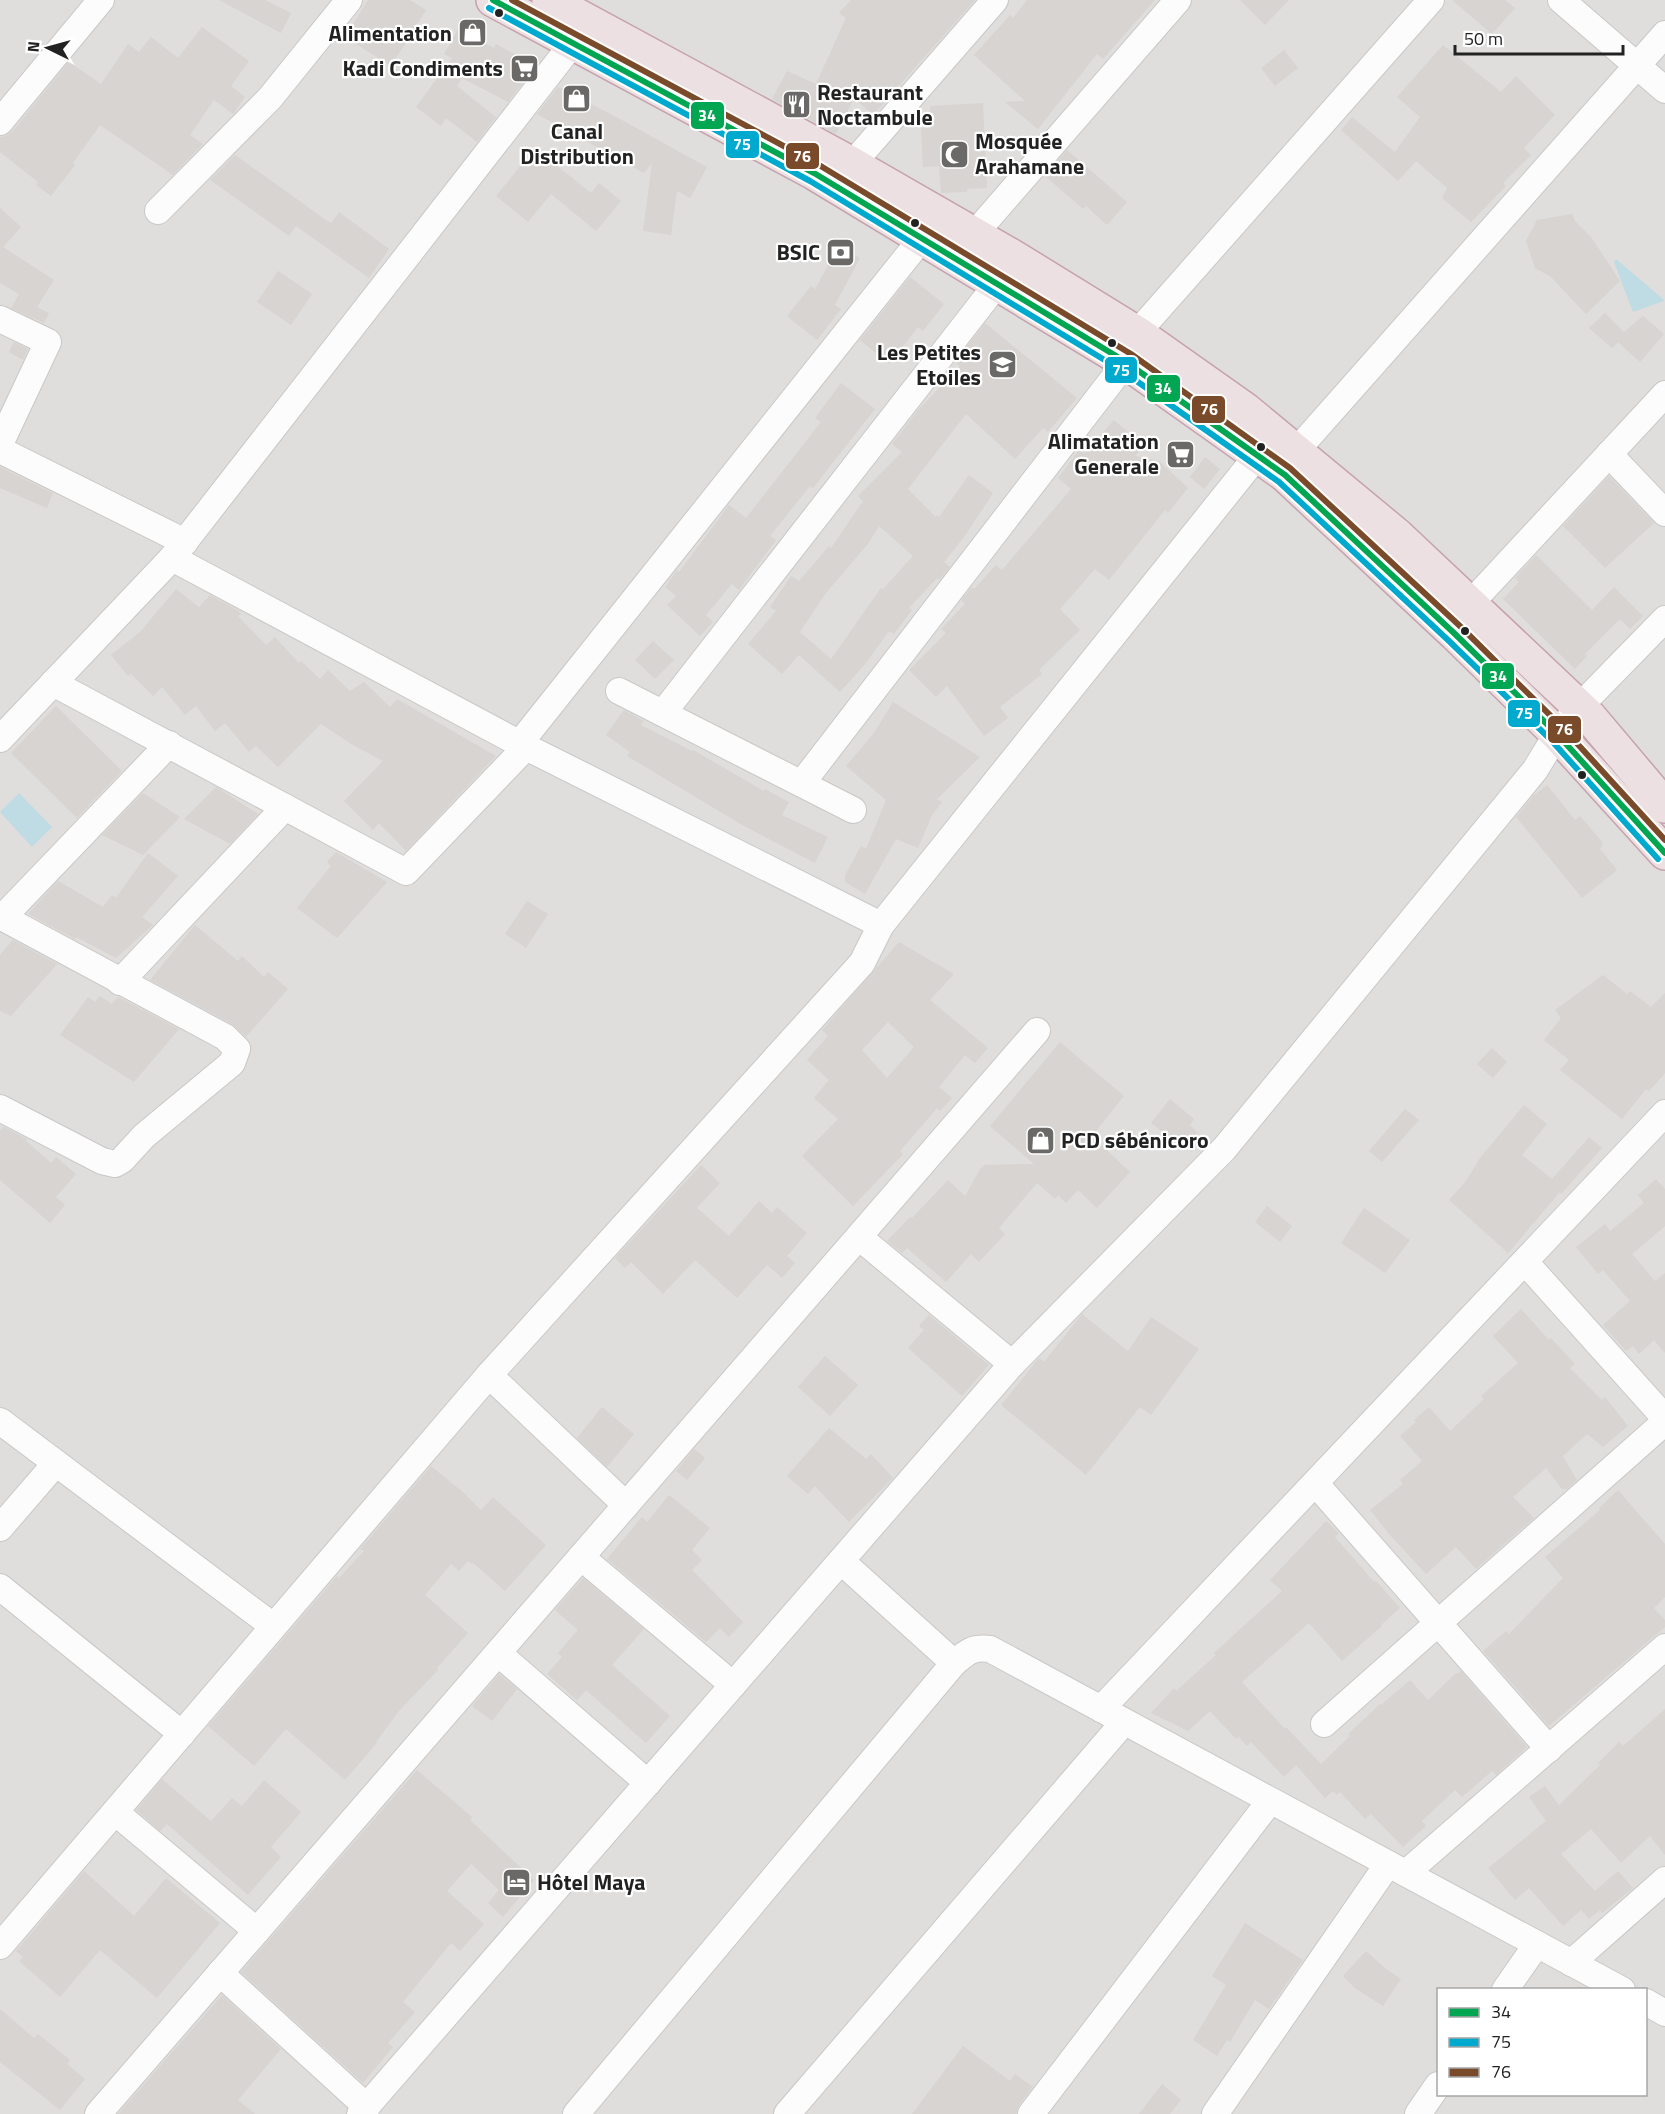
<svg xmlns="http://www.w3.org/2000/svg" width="1665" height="2114" font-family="'Titillium Web',sans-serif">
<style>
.residential{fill:#dfdedc;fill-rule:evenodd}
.water{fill:#bfdbe3}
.building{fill:#d7d4d2;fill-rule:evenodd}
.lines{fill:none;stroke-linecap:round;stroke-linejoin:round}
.minor-casing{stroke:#c9c8c7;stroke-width:28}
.highway-casing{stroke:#c5a2ac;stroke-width:36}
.minor{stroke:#fdfcfc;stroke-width:26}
.highway{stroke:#ece0e2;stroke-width:33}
.bus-1-casing{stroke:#fff;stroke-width:10}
.bus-2-casing{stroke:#fff;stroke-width:10}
.bus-3-casing{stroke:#fff;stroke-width:10}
.bus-1{stroke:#00a651;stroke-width:6}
.bus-2{stroke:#00a9ce;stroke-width:6}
.bus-3{stroke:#7a4b2a;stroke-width:6}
.bus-dot{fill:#222;stroke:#fff;stroke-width:2}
.labels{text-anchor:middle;stroke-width:4.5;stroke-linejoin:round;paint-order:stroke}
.poi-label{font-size:22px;font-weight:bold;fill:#222;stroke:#fff;text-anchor:end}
.line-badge{stroke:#fff;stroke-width:2}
.badge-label{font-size:16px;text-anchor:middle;font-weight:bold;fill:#fff}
</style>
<rect width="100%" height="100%" fill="#f0eeeb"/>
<path class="residential" d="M0 0H1665V2114H0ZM1438 1990H1646V2094H1438Z"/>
<g class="water">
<path d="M1616 259 1664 300V301L1633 312 1614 262Z"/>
<path d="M19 793 52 827 32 847 0 812Z"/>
</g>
<g class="building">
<path d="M219 0H265L291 13 281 33Z"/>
<path d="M368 0H410L426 10 391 66 345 37Z"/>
<path d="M851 0H975L873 115 854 98 836 134 772 99 787 71 816 84 846 18 839 13Z"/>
<path d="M1027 0H1155L1103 59 1097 54 1038 129 1005 102 1025 101 974 55 1010 15 1013 18Z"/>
<path d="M1240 0H1289L1265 25Z"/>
<path d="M1452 0H1505L1515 8 1492 34Z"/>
<path d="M202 27 249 61 231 86 245 97 233 114 214 100 190 135 203 144 173 175 100 125 73 163 75 165 51 196 36 185 38 182 0 152V137L6 136 12 132 69 62 101 84 128 44 139 52 151 37 178 58Z"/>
<path d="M458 29 494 48 496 44 536 66 508 102 462 78 457 86 496 117 477 142 446 118 441 126 416 107 452 58 444 54Z"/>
<path d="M1443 45 1501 92 1516 76 1555 115 1524 148 1531 155 1503 183 1506 186 1471 222 1442 198 1447 188 1416 161 1398 181 1341 130 1352 117 1395 152 1420 117 1397 97Z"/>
<path d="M1284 50 1298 68 1275 86 1261 68Z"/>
<path d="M558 87 618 118 707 167 690 198 677 191 671 235 643 231 652 163 644 173 537 114Z"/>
<path d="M983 103 987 188 967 189V192L941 193 939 166 923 167 921 128H931L930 106Z"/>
<path d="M535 148 591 193 599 183 621 201 596 231 551 194 528 222 496 196Z"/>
<path d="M1067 150 1127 202 1107 225 1086 206 1083 209 1045 176Z"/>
<path d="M235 155 326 220 331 223 339 212 389 249 369 278 296 226 289 236 210 180Z"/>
<path d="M0 208 21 227 3 247 54 280 37 307 49 313 44 323 11 308 19 294 0 283Z"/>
<path d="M1572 214 1575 221 1591 237 1620 281 1586 314 1551 277 1535 268 1526 241 1537 220Z"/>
<path d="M839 246 860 258 835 305 841 309 817 340 787 316 811 286 815 289Z"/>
<path d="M278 271 312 294 291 325 257 302Z"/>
<path d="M910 277 944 304 923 331 918 327 889 364 860 340Z"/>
<path d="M1605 313 1624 332 1643 316 1664 334 1640 362 1618 342 1612 348 1589 328Z"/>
<path d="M985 323 1077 398 1048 432 1043 428 1015 459 966 414 908 489 936 517 937 515 939 517 969 475 993 493 964 537 944 562 950 567 939 580 937 578 909 608 912 610 894 634 889 631 866 663 840 692 799 655 782 674 748 644 776 611 770 607 791 576 799 581 829 546 831 548 863 501 858 496 902 452 892 444 918 410 960 366 955 362ZM879 526 913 556 883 589 881 588 831 659 800 632 825 594 868 544Z"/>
<path d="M14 342 28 349 23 360 9 352Z"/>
<path d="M841 383 875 409 813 488 810 486 770 536 776 540 739 590 732 584 706 615 713 622 700 636 667 605 676 596 665 587 677 570 679 572 729 505 746 518 821 422 815 418Z"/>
<path d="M1114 420 1144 446 1135 456 1159 461 1188 488 1168 513 1165 510 1109 580 1095 569 1060 609 1080 630 1039 670 1042 674 1000 707 1008 718 984 736 947 686 936 697 909 670 946 633 941 629 965 604 961 600 972 587 974 589 996 565 1002 570 1071 489 1058 478 1080 449 1085 453Z"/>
<path d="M1205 457 1220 469 1204 489 1190 477Z"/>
<path d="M0 467 53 493 47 508 0 488Z"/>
<path d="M1609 476 1654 523 1605 568 1563 526Z"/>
<path d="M1536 555 1592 610 1614 587 1643 616 1630 629 1620 619 1585 654 1587 656 1575 669 1503 599 1519 582 1515 578Z"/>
<path d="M176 589 199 607 210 595 237 610 241 614 238 616 266 645 275 637 299 663 301 661 320 679 328 670 350 691 364 682 390 707 397 699 496 756 406 851 379 823 373 830 344 801 383 761 351 744 321 724 278 767 256 746 249 752 225 723 215 731 196 706 185 715 162 687 153 696 131 674 128 676 111 655 140 632Z"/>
<path d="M653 641 674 660 655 679 635 660Z"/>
<path d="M893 702 980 757 937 799 942 802 932 815 918 848 896 839 865 894 845 882V875L861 846 866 849 886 800 846 766 874 733Z"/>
<path d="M56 706 122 771 77 818 11 753Z"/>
<path d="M624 710 644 721 641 725 692 751 693 750 764 791 765 789 789 802 782 815 828 837 815 863 744 826 627 756 630 752 606 735Z"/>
<path d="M1547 785 1575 820 1580 816 1603 843 1600 849 1617 870 1582 898 1516 817 1533 796Z"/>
<path d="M216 787 258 814 230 844 184 819Z"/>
<path d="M143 793 180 817 143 855 102 835Z"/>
<path d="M336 852 387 882 337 938 297 908 331 866 327 862Z"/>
<path d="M148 853 178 876 142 917 153 925 116 958 76 937 75 939 28 914 58 881 103 907 112 895 116 898Z"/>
<path d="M527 901 548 914 526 948 505 934Z"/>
<path d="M195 925 238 961 242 956 264 977 268 972 288 989 246 1037 232 1024 150 980Z"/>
<path d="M13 940 57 964 11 1016 0 1011V955Z"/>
<path d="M899 942 954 974 930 1000 988 1048 975 1063 965 1055 939 1087 952 1098 940 1111 937 1108 900 1151 903 1154 853 1206 802 1156 838 1119 814 1098 829 1080 807 1060 828 1036 822 1030ZM888 1022 914 1047 887 1078 862 1050Z"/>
<path d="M1603 975 1627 994 1630 991 1651 1007 1665 993V1073L1649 1091 1646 1089 1622 1119 1560 1070 1569 1060 1544 1040 1561 1018 1555 1010Z"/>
<path d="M100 996 112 1004 118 997 179 1029 134 1082 60 1035 88 997 95 1002Z"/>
<path d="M1060 1042 1124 1096 1092 1136 1130 1172 1097 1208 1078 1190 1066 1203 1058 1195 1055 1199 1037 1183 999 1228 1005 1234 979 1262 971 1254 946 1282 907 1248 902 1253 887 1241 910 1217 912 1218 948 1180 965 1196 980 1169 985 1165 1034 1164 990 1126Z"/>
<path d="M1492 1048 1507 1062 1493 1078 1477 1064Z"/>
<path d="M1170 1099 1194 1119 1190 1125 1204 1140 1191 1152 1178 1139 1176 1142 1151 1123Z"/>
<path d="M1524 1105 1547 1124 1522 1155 1552 1179 1589 1137 1602 1148 1561 1194 1560 1192 1508 1253 1449 1200 1466 1181 1480 1158Z"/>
<path d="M1405 1109 1419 1120 1382 1162 1369 1151Z"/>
<path d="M4 1127 27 1139 26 1141 51 1163 56 1157 76 1174 56 1197 65 1205 50 1223 0 1180V1131Z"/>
<path d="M701 1165 720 1183 697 1208 729 1236 759 1201 772 1213 777 1207 807 1233 787 1256 795 1263 782 1278 767 1265 737 1298 695 1260 663 1294 631 1262 625 1268 615 1258Z"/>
<path d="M1656 1179 1665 1189V1226L1632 1254 1655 1281 1665 1273V1353L1654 1340 1639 1354 1633 1346 1626 1351 1603 1325 1630 1301 1603 1270 1598 1274 1576 1247 1605 1224 1610 1231 1644 1203 1638 1195Z"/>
<path d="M1267 1206 1292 1226 1280 1242 1255 1222Z"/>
<path d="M1364 1208 1410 1240 1385 1273 1341 1243Z"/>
<path d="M1521 1309 1549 1340 1551 1338 1575 1364 1570 1368 1602 1400 1605 1397 1628 1426 1603 1447 1587 1434 1563 1456 1577 1480 1567 1489H1562L1546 1468 1513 1497 1534 1518 1476 1569 1456 1547 1426 1574 1390 1535 1370 1510 1403 1484 1400 1480 1422 1461 1400 1436 1416 1422 1414 1420 1429 1407 1450 1431 1484 1399 1481 1396 1518 1363 1493 1336Z"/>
<path d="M1082 1314 1128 1351 1151 1317 1199 1349 1151 1415 1140 1407 1086 1475 1001 1405 1039 1358 1044 1362Z"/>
<path d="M929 1315 989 1365 962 1396 908 1348 924 1330 919 1326Z"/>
<path d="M825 1356 858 1385 830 1416 798 1387Z"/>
<path d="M602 1407 634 1434 607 1467 577 1438Z"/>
<path d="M829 1428 866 1459 871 1454 893 1478 849 1522 815 1486 808 1494 787 1476Z"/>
<path d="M694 1449 705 1458 687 1480 676 1471Z"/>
<path d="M431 1466 464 1493 481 1510 493 1497 546 1545 505 1591 472 1562 471 1564 468 1561 459 1571 451 1564 425 1595 468 1633 437 1668 438 1670 399 1711 376 1742 377 1743 345 1780 286 1729 254 1766 208 1726 337 1576 339 1578 364 1551 360 1549Z"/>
<path d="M1618 1490 1665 1544V1597L1654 1608 1665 1620V1627L1549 1726 1483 1651 1506 1631 1509 1634 1563 1578 1545 1557 1600 1510 1599 1508Z"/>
<path d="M669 1495 710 1528 692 1550 702 1560 692 1570 743 1622 729 1637 720 1628 706 1642 607 1559 642 1517 647 1522Z"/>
<path d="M1326 1521 1339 1533 1335 1537 1374 1582 1376 1581 1400 1608 1381 1625 1382 1626 1342 1661 1309 1623 1242 1682 1285 1729 1286 1727 1321 1764 1350 1736 1348 1734 1380 1704 1381 1705 1410 1680 1428 1700 1456 1673 1457 1674 1461 1671 1527 1747 1496 1775 1492 1771 1462 1797 1455 1790 1422 1821 1426 1826 1403 1847 1371 1814 1365 1819 1340 1792 1337 1795 1333 1791 1325 1798 1296 1765 1284 1777 1251 1742 1247 1746 1239 1737 1236 1739 1210 1711 1188 1731 1151 1713 1174 1688 1176 1691 1216 1655 1214 1653 1282 1591 1270 1580Z"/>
<path d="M583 1578 644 1629 612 1665 670 1716 646 1743 586 1690 577 1700 547 1674 562 1657 558 1653 578 1630 555 1610Z"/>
<path d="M499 1674 517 1689 492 1721 472 1706Z"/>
<path d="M1665 1709V1855L1650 1836 1621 1863 1591 1829 1561 1854 1595 1891 1618 1871 1633 1888 1602 1913 1600 1910 1589 1919 1581 1910 1563 1926 1529 1888 1515 1900 1488 1868 1546 1821 1529 1797 1545 1786 1559 1805 1600 1765 1598 1763 1619 1742 1623 1746Z"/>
<path d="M417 1770 472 1817 470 1820 534 1880 503 1917 488 1903 499 1890 471 1864 447 1891 484 1924 460 1951 451 1943 403 2002 415 2012 388 2043 393 2047 363 2083 241 1972Z"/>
<path d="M162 1779 211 1821 232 1798 242 1806 264 1780 301 1812 271 1847 281 1857 248 1895 167 1824 160 1831 136 1810Z"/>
<path d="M84 1871 134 1916 166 1878 220 1923 157 1998 100 1950 60 1997 19 1961 23 1957 16 1951Z"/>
<path d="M1245 1923 1303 1960 1269 2009 1255 2000 1230 2042 1227 2040 1217 2056 1193 2040 1226 1985 1212 1976Z"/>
<path d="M1366 1951 1386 1969 1401 1979 1383 2006 1356 1989 1343 1976Z"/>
<path d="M222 1995 281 2049 238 2100 255 2114H118Z"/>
<path d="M0 2009 34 2038 38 2034 70 2060 67 2064 85 2079 60 2110 0 2062Z"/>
<path d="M963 2046 1010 2081 1015 2074 1033 2087 1019 2105 1016 2114H912Z"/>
<path d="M1162 2084 1181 2100 1170 2114H1139Z"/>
</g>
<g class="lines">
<defs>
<g id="minor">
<path d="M1561 0 1665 90"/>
<path d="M0 122 101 0"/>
<path d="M840 178 995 0"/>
<path d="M158 211 270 98 349 0"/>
<path d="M964 246 1178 0"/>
<path d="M0 319 48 342 0 444"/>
<path d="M1137 333 1431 0"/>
<path d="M0 450 185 542"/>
<path d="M1297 450 1665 34"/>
<path d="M1609 454 1665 513"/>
<path d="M172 558 526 747 881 925"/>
<path d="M1469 605 1665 394"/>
<path d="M53 683 406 872 526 747"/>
<path d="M619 691 853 810"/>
<path d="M663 713 997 284"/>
<path d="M0 739 172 558 573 43"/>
<path d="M520 743 922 238"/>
<path d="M802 783 1126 362"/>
<path d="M0 916 225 1037 237 1049 232 1063 144 1136 122 1160 115 1164 102 1161 0 1108"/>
<path d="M3 917 169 744"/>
<path d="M120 982 285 807"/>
<path d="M859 1237 1012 1364"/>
<path d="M1525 1262 1665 1418"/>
<path d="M489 1375 626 1505"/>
<path d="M0 1421 273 1626"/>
<path d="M1316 1484 1549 1749"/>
<path d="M0 1528 56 1463"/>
<path d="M581 1557 733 1685"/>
<path d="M841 1561 954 1663"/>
<path d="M0 1587 182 1734"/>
<path d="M498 1653 648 1783"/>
<path d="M1101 1709 1665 1113"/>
<path d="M1324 1724 1665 1422"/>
<path d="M115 1812 257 1931"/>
<path d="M1406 1873 1665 1647"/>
<path d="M0 1946 489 1375 862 963 881 925 1269 441"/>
<path d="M1571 1963 1665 1880"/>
<path d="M220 1973 367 2107"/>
<path d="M1505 1990 1537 1944"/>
<path d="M1646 2002 1665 2013"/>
<path d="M98 2114 1037 1031"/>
<path d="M360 2114 1012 1364 1224 1149 1535 770 1557 734 1579 707 1665 619"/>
<path d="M576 2114 954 1663C967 1652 972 1647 990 1649L1622 1990"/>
<path d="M787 2114 1124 1722"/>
<path d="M1031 2114 1270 1801"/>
<path d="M1215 2114 1388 1864"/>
<path d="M1418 2114 1438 2085"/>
</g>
<g id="highway">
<path d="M493 0 814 173 1126 362 1285 475 1455 634 1557 734 1665 853"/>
<path d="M549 0 852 164 1012 256 1137 333 1246 410 1397 535 1589 716 1665 806"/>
</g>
</defs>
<use href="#minor" class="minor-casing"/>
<use href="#highway" class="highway-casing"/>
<use href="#minor" class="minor"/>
<use href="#highway" class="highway"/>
<defs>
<path id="bus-1" d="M493 0 814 173 1126 362 1285 475 1455 634 1557 734 1665 853"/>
<path id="bus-2" d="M489 8 810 181 1121 370 1279 482 1449 641 1551 740 1658 859"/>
<path id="bus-3" d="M512 0 819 165 1131 354 1290 468 1461 627 1563 728 1665 840"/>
</defs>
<use href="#bus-1" class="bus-1-casing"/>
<use href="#bus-2" class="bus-2-casing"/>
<use href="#bus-3" class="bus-3-casing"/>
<use href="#bus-1" class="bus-1"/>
<use href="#bus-2" class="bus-2"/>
<use href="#bus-3" class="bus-3"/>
</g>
<defs>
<symbol id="shop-square" viewBox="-11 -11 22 22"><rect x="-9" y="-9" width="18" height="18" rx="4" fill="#6a6968" stroke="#fff"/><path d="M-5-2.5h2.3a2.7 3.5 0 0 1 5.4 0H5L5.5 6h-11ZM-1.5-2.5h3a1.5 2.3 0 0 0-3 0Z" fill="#fff"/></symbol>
<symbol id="supermarket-square" viewBox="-11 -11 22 22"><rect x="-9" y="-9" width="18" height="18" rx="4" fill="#6a6968" stroke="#fff"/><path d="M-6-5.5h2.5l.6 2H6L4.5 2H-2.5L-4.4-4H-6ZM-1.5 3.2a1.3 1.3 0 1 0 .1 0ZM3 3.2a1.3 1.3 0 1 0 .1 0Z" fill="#fff"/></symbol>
<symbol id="restaurant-square" viewBox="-11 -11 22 22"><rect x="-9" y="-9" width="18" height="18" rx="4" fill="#6a6968" stroke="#fff"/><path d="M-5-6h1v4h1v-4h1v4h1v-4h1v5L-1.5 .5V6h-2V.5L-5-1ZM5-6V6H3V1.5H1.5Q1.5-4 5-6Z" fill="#fff"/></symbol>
<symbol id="mosque-square" viewBox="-11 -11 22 22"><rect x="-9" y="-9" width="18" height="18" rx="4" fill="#6a6968" stroke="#fff"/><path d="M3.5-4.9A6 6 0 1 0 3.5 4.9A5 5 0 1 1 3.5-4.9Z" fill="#fff"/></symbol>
<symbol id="bank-square" viewBox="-11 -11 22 22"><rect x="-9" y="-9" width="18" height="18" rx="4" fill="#6a6968" stroke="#fff"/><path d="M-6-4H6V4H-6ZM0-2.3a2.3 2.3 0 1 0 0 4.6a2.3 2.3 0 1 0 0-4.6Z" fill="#fff"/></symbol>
<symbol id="school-square" viewBox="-11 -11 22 22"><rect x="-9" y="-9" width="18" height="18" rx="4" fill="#6a6968" stroke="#fff"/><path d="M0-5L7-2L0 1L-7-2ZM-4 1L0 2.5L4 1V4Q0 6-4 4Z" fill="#fff"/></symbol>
<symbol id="hotel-square" viewBox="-11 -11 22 22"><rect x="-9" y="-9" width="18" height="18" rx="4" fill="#6a6968" stroke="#fff"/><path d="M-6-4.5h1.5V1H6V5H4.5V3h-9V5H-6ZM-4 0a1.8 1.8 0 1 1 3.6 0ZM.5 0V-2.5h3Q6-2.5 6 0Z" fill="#fff"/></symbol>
</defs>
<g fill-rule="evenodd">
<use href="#shop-square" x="456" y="16" width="33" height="33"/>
<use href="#supermarket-square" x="508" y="52" width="33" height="33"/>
<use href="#shop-square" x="560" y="82" width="33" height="33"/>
<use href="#restaurant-square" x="780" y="88" width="33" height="33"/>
<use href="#mosque-square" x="938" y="138" width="33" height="33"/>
<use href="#bank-square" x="824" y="236" width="33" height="33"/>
<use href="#school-square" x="986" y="348" width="33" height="33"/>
<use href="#supermarket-square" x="1164" y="438" width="33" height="33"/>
<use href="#shop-square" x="1024" y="1124" width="33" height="33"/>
<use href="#hotel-square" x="500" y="1866" width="33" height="33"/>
</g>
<g class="bus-dot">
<circle cx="499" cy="13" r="5"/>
<circle cx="915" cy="223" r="5"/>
<circle cx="1112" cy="343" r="5"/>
<circle cx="1261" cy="447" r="5"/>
<circle cx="1465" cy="631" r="5"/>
<circle cx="1582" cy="775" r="5"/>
</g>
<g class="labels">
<g class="poi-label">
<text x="452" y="41">Alimentation</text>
<text x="503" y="76">Kadi Condiments</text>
<text x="817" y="100" text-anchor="start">Restaurant<tspan x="817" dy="25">Noctambule</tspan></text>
<text x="577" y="139" text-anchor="middle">Canal<tspan x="577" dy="25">Distribution</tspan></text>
<text x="975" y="149" text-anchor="start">Mosquée<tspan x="975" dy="25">Arahamane</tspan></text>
<text x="820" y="260">BSIC</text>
<text x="981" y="360">Les Petites<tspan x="981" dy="25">Etoiles</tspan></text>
<text x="1159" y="449">Alimatation<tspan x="1159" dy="25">Generale</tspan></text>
<text x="1061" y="1148" text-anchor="start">PCD sébénicoro</text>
<text x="537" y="1890" text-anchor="start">Hôtel Maya</text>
</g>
</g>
<g class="line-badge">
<rect x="690" y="101" width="35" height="29" rx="6" fill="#00a651"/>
<rect x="725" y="130" width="35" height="29" rx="6" fill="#00a9ce"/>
<rect x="785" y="142" width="35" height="28" rx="6" fill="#7a4b2a"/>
<rect x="1104" y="356" width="34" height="28" rx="6" fill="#00a9ce"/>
<rect x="1146" y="374" width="35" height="29" rx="6" fill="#00a651"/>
<rect x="1191" y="395" width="35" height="29" rx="6" fill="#7a4b2a"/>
<rect x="1481" y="662" width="34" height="28" rx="6" fill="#00a651"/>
<rect x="1507" y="699" width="34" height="29" rx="6" fill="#00a9ce"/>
<rect x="1547" y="715" width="35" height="29" rx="6" fill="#7a4b2a"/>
</g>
<g class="badge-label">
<text x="707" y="121">34</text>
<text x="742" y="150">75</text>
<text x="802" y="162">76</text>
<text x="1121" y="376">75</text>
<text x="1163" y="394">34</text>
<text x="1209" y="415">76</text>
<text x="1498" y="682">34</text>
<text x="1524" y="719">75</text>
<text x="1564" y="735">76</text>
</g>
<rect x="1437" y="1988" width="210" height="108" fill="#ffffff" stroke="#a7a7a7" stroke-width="1.5"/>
<rect x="1449" y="2008" width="30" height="9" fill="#00a651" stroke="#a7a7a7" stroke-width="1.5"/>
<text x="1491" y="2018" font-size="18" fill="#222222">34</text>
<rect x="1449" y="2038" width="30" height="9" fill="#00a9ce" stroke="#a7a7a7" stroke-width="1.5"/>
<text x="1491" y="2048" font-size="18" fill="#222222">75</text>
<rect x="1449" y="2068" width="30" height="9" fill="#7a4b2a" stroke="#a7a7a7" stroke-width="1.5"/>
<text x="1491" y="2078" font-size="18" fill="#222222">76</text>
<g transform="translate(48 48) rotate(275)" stroke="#ffffff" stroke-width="4.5" paint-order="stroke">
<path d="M0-4.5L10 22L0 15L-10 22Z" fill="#222222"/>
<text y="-9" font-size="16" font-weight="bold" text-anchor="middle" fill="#222222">N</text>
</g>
<path d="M1455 45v9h168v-9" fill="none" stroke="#222222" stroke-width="3"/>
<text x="1464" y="45" font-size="18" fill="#222222" stroke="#ffffff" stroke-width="4.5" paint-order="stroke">50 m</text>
</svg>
